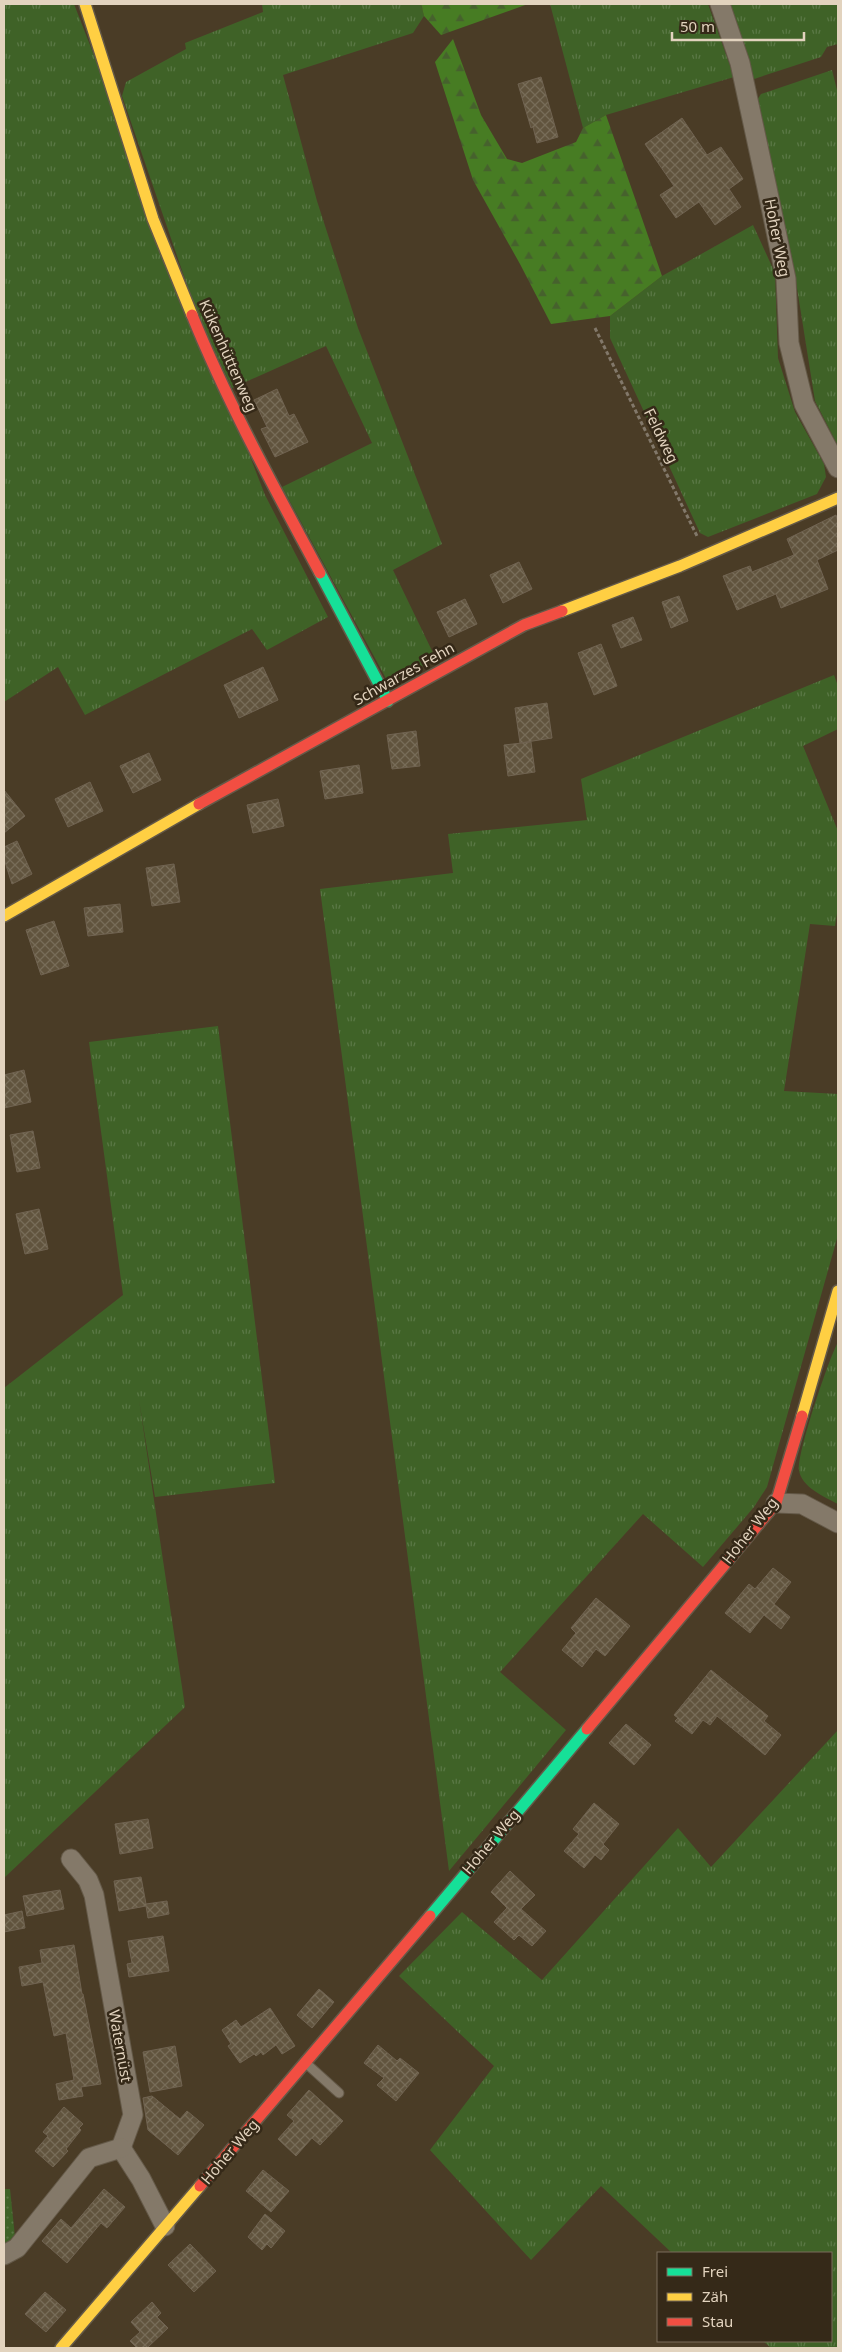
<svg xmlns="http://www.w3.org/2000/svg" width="842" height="2352" font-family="'Noto Sans',sans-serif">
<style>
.grass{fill:url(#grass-tufts)}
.forest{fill:url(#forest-firs)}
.park{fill:url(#park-dots)}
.building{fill:url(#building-cross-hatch);stroke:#706351}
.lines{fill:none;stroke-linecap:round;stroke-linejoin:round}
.lane-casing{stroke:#645948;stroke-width:11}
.street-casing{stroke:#645948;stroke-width:21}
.fast-casing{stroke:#645948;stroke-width:14}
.slow-casing{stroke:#645948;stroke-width:14}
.jam-casing{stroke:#645948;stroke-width:14}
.path{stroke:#82786a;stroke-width:3;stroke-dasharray:4 2.5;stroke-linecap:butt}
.lane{stroke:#847969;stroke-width:9}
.street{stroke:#847969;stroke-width:19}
.fast{stroke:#16e098;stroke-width:11}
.slow{stroke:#ffcf43;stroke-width:11}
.jam{stroke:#f24e42;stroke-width:11}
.labels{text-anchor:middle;stroke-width:5;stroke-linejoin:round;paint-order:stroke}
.street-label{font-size:15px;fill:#e2d3be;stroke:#352918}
</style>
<defs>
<pattern id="grass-tufts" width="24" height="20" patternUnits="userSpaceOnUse" patternTransform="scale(1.25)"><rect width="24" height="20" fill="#3f6227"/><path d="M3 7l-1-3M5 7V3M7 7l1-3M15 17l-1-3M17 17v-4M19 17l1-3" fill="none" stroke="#5a7845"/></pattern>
<pattern id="forest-firs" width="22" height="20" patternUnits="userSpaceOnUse" patternTransform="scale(1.25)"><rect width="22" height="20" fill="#477c23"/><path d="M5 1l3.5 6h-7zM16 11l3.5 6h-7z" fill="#46612d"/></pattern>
<pattern id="park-dots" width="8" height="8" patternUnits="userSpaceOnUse" patternTransform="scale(1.25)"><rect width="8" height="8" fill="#3f6227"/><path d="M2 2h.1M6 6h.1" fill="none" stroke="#5a7845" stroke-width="1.8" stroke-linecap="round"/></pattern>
<pattern id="building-cross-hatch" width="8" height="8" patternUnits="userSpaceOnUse" patternTransform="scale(1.25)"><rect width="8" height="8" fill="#61543e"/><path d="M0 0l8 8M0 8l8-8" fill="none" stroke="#776c58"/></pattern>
</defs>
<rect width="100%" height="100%" fill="#4a3c26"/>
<g class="grass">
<path d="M4 4H74L265 495 328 617 267 650 252 629 85 715 58 667 4 702Z"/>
<path d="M262 4H421L424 16 413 33 283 75 317 201 358 328 442 544 393 570 436 659 389 684 282 487 372 443 326 346 232 388 196 311 122 96 126 82 186 49 185 43 263 12Z"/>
<path d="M550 4H708L734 77 606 115 583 128Z"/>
<path d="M729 4H838V44L827 47 821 57 754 79 748 75Z"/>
<path d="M832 70 838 94V446L815 401 793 263 756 108 757 100 761 94Z"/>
<path d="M753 225 775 273 778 358 795 412 824 464 826 477 817 494 708 537 700 533 610 338V316L662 276Z"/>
<path d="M834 675 838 686V729L803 746 838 831V907L835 926 810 924 784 1091 838 1094V1235L767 1487 754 1507 703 1567 643 1514 500 1672 566 1730 449 1871 320 889 453 873 448 834 587 820 581 779Z"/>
<path d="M218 1026 275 1483 155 1497 139 1400 185 1707 4 1878V1388L123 1295 89 1042Z"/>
<path d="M838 1342V1504C825 1497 801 1487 799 1470 797 1453 829 1358 838 1342Z"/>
<path d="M838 1730V2348H771L763 2341H831V2253H672L601 2186 531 2260 430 2150 494 2066 399 1976 462 1912 542 1980 678 1828 711 1867Z"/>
</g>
<g class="forest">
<path d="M421 4H528L441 35 424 16Z"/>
<path d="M453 39 481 115 507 159 522 163 576 142 583 128 606 115 662 276 610 316 551 324 520 264 473 180 435 62Z"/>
</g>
<path class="park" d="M4 2189H10L15 2237 4 2245Z"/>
<g class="building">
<path d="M541 77 558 137 537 143 533 127 531 128 518 84Z"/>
<path d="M682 118 707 155 721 147 743 179 729 189 741 207 715 225 699 202 676 218 660 195 674 186 645 144Z"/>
<path d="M277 389 289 416 294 414 308 442 275 457 261 429 267 427 254 400Z"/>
<path d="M836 515 838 522V550L817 560 828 589 781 608 776 594 737 610 723 576 750 566 752 572 794 555 787 539Z"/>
<path d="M519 562 532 589 503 603 490 575Z"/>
<path d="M679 596 688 621 671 628 662 602Z"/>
<path d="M465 599 477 624 449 637 437 612Z"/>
<path d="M633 617 642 640 621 648 612 625Z"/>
<path d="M601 644 617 686 594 695 578 653Z"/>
<path d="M263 667 278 700 239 718 224 685Z"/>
<path d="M547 703 552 738 520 743 515 708Z"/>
<path d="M416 731 420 766 392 769 387 735Z"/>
<path d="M531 742 535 772 508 776 504 745Z"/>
<path d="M149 753 161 780 133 793 120 766Z"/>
<path d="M359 765 363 793 325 799 320 771Z"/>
<path d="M90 782 103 811 68 827 55 799Z"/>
<path d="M4 790 25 816 4 833Z"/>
<path d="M278 799 284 826 253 833 247 805Z"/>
<path d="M17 841 32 874 12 884 4 859V847Z"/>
<path d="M174 864 180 902 152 906 146 868Z"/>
<path d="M120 904 123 932 88 936 84 908Z"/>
<path d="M54 921 69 966 41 975 26 930Z"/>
<path d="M24 1070 31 1102 4 1108V1075Z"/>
<path d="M33 1131 40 1168 17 1172 10 1135Z"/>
<path d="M39 1209 48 1249 25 1254 16 1214Z"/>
<path d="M773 1568 791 1582 774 1604 790 1617 781 1629 764 1615 750 1633 725 1613 749 1584 755 1589Z"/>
<path d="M596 1598 630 1626 605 1656 596 1649 582 1667 562 1650 576 1633 571 1628Z"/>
<path d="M711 1670 768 1716 764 1721 781 1735 765 1755 717 1716 710 1725 703 1720 692 1734 675 1721 678 1718 674 1715Z"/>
<path d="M626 1724 651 1745 634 1765 609 1743Z"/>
<path d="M594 1803 619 1824 603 1844 609 1850 601 1860 595 1855 584 1868 564 1851 579 1834 573 1829Z"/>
<path d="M148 1819 153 1848 120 1854 115 1824Z"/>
<path d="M510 1871 535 1895 521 1909 546 1931 532 1946 519 1935 514 1940 494 1922 507 1908 491 1892Z"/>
<path d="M141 1877 146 1904 167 1901 169 1914 148 1918 146 1906 119 1911 114 1881Z"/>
<path d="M60 1890 64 1909 27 1916 23 1896Z"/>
<path d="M22 1911 25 1928 4 1932V1915Z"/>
<path d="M163 1936 169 1971 129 1977 127 1964 132 1963 128 1941Z"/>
<path d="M74 1945 82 1994H83L101 2084 81 2087 83 2096 59 2100 56 2084 74 2080 66 2033 54 2036 43 1982 22 1986 19 1967 42 1963 40 1950Z"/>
<path d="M319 1989 334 2002 312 2028 297 2015Z"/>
<path d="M270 2008 295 2046 282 2054 276 2045 263 2055 261 2052 256 2056 254 2054 240 2063 228 2046 231 2044 222 2030 236 2020 241 2027Z"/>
<path d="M378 2045 397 2061 400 2058 419 2073 396 2101 377 2085 384 2078 364 2063Z"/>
<path d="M175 2046 182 2086 150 2092 143 2052Z"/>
<path d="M309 2090 343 2121 320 2145 312 2138 296 2156 278 2139 294 2121 287 2115Z"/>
<path d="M152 2096 180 2119 187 2111 204 2125 178 2155 148 2130 143 2098Z"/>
<path d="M64 2107 83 2124 79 2128 81 2130 66 2149 68 2151 53 2167 35 2151 48 2136 43 2132Z"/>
<path d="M263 2170 289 2191 271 2212 246 2191Z"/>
<path d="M104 2189 125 2207 107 2228 101 2223 67 2263 42 2241 61 2219 71 2228Z"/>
<path d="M265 2214 285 2231 271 2248 267 2244 262 2250 248 2237Z"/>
<path d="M190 2244 216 2271 194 2292 168 2265Z"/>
<path d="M45 2292 66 2310 46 2332 25 2314Z"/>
<path d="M152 2302 161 2313 157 2317 168 2328 147 2348H137L130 2341 140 2332 131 2322Z"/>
</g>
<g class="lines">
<defs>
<path id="lane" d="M308 2065 339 2093"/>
<g id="street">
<path d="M720 4 740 63 767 188 786 279 789 343 804 404 838 468"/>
<path d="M776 1503 802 1504 838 1523"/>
<path d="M71 1859 88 1880 94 1895 133 2115 121 2148"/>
<path d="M121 2148 141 2179 165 2226"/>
<path d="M4 2255 17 2248 89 2158 121 2148"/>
</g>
<g id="fast">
<path d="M320 573 388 701"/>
<path d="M430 1916 587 1729"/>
</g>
<g id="slow">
<path d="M85 4 153 219 192 315"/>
<path d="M562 611 680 566 838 498"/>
<path d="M4 916 199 804"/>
<path d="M802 1416 838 1291"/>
<path d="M61 2348 200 2186"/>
</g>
<g id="jam">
<path d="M192 315C228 404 275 489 320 573"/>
<path d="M199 804 524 625 562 611"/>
<path d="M587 1729 776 1503 802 1416"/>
<path d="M200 2186 430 1916"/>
</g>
</defs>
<use href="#lane" class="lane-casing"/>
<use href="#street" class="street-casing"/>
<use href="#fast" class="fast-casing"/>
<use href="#slow" class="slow-casing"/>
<use href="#jam" class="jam-casing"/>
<path class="path" d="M595 328 697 536"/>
<use href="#lane" class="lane"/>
<use href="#street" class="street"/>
<use href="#fast" class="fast"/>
<use href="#slow" class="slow"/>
<use href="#jam" class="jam"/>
</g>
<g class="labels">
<g class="street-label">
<text transform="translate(777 238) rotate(79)" y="5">Hoher Weg</text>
<text transform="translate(228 356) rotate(66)" y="5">Kükenhüttenweg</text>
<text transform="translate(661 436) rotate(64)" y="5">Feldweg</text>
<text transform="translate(404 674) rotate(-29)" y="5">Schwarzes Fehn</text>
<text transform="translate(750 1531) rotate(-52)" y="5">Hoher Weg</text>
<text transform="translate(491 1842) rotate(-50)" y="5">Hoher Weg</text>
<text transform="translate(120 2046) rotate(80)" y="5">Waternüst</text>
<text transform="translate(230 2152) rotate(-50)" y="5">Hoher Weg</text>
</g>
</g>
<rect width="842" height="2352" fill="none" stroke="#e2d3be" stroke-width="10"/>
<rect x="657" y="2252" width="175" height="90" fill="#352918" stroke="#7a6d5a"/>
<rect x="667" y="2268" width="25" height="8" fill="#16e098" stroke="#7a6d5a"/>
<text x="702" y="2277" font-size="15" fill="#e2d3be">Frei</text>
<rect x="667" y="2293" width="25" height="8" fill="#ffcf43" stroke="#7a6d5a"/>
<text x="702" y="2302" font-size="15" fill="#e2d3be">Zäh</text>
<rect x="667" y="2318" width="25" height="8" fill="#f24e42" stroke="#7a6d5a"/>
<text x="702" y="2327" font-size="15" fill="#e2d3be">Stau</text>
<path d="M672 32v8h132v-8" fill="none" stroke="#e2d3be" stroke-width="2.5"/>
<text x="680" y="32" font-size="15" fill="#e2d3be" stroke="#352918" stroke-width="4" paint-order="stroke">50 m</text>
</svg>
